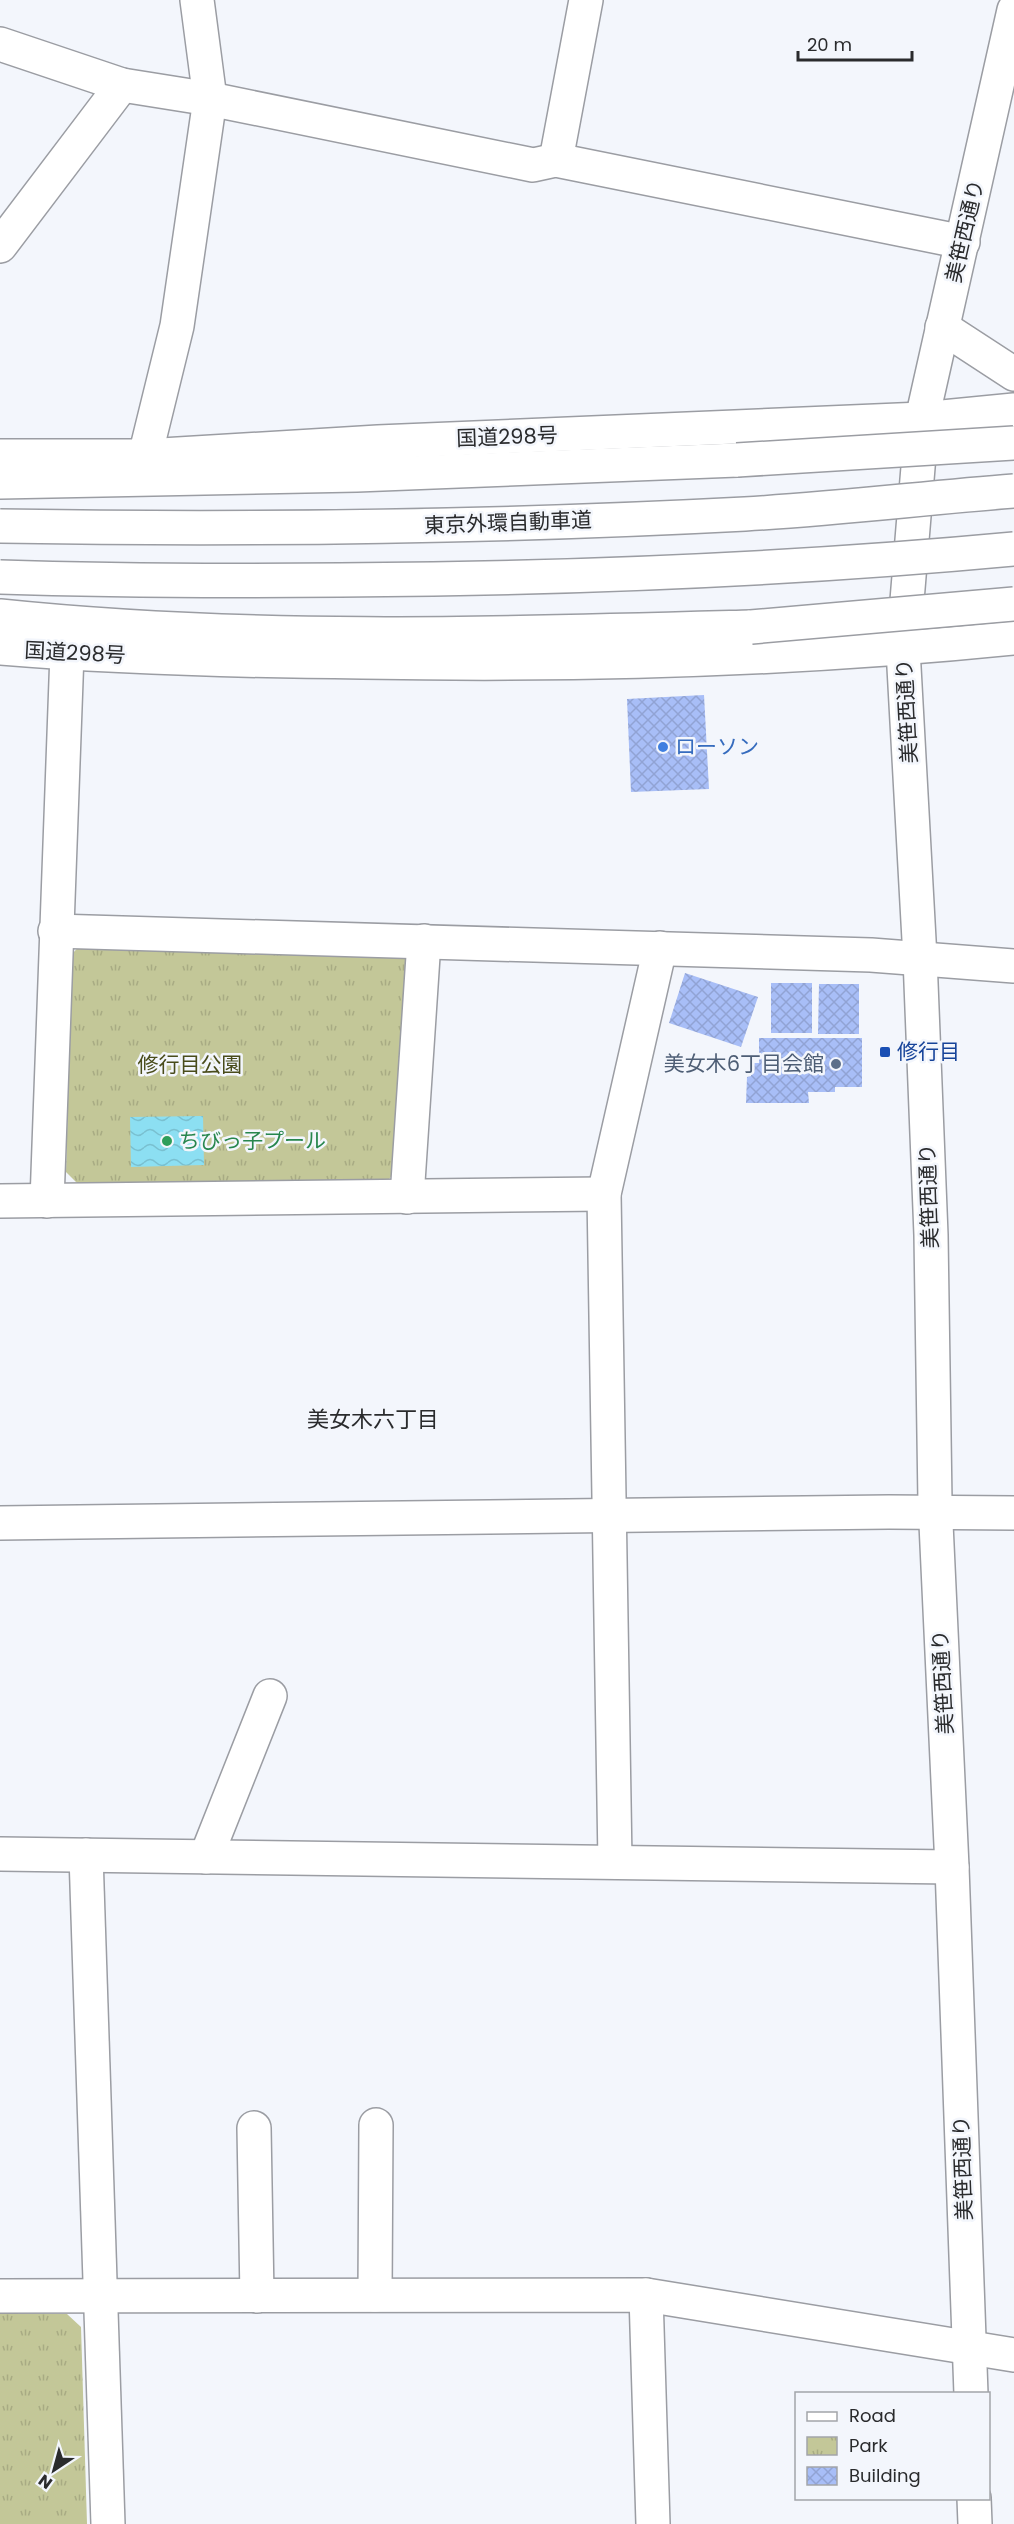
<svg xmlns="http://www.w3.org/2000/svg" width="1014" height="2524" font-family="Poppins,'Noto Sans JP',sans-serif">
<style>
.park{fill:url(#park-tufts)}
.water{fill:url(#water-waves)}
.building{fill:url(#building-cross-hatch)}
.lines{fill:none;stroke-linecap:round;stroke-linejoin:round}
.minor-casing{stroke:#9b9da3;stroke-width:36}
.highway-casing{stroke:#9b9da3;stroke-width:36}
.minor{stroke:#fff;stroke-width:33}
.highway{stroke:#fff;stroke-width:33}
.highway-bridge-casing{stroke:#9b9da3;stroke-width:36;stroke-linecap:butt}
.highway-bridge{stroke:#fff;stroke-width:33}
.shop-dot{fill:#3f7fe0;stroke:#f3f6fc;stroke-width:2}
.transit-dot{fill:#1a4fb4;stroke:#f3f6fc;stroke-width:2}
.service-dot{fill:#5c6f8a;stroke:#f3f6fc;stroke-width:2}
.leisure-dot{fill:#2e9e5b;stroke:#f3f6fc;stroke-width:2}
.labels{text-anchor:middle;stroke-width:5;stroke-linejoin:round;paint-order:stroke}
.street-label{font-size:21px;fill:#2a2b2d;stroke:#f3f6fc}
.shop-label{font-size:21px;fill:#366cbe;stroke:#f3f6fc;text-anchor:start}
.transit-label{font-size:21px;fill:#164399;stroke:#f3f6fc;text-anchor:start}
.service-label{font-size:21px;fill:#4e5e75;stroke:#f3f6fc;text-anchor:end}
.park-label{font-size:21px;fill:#494c1b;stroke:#f3f6fc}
.leisure-label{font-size:21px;fill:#27864d;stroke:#f3f6fc;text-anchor:start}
.neighbourhood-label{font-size:22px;fill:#2a2b2d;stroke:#f3f6fc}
</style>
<defs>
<pattern id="park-tufts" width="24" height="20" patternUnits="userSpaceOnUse" patternTransform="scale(1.5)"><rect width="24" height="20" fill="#c3c798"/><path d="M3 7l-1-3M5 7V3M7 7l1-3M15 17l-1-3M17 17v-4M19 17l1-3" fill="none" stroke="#a8ab83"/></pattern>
<pattern id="water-waves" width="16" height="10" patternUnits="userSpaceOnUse" patternTransform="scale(1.5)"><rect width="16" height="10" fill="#8cdff2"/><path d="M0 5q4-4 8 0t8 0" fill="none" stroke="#79c0d0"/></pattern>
<pattern id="building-cross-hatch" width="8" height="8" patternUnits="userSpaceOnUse" patternTransform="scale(1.5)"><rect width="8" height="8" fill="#a8bef7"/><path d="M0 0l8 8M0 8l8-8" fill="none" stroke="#91a3d4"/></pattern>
</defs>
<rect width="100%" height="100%" fill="#f3f6fc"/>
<g class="park">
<path d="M85 940 403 956 411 965 396 1170 387 1182 81 1187 66 1172 72 954Z"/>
<path d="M67 2314 81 2327 87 2524H0V2314Z"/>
</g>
<path class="water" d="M203 1116 204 1165 131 1167 130 1117Z"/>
<g class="building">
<path d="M704 695 709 789 631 792 627 699Z"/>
<path d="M685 973 758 997 741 1047 669 1023Z"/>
<rect x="771" y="983" width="41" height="50"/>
<path d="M819 984H859V1034H818Z"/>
<path d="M759 1038H862V1087H835V1092H808L809 1103H746L747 1077 751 1076V1063H759Z"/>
</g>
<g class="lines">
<defs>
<g id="minor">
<path d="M0 44 122 85 210 99 533 165 556 160 963 242"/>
<path d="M556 160 586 0"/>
<path d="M0 246 122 85"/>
<path d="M942 327 1014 374"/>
<path d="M145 456 177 326 210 99 197 0"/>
<path d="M55 931 871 955 1014 966"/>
<path d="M407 1197 424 941"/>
<path d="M0 1201 604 1194"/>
<path d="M47 1201 67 653"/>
<path d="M0 1523 889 1512 1014 1513"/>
<path d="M0 1854 952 1867"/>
<path d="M86 1855 108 2524"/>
<path d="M206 1857 270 1696"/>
<path d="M615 1862 604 1194 660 948"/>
<path d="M254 2128 257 2296"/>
<path d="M375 2295 376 2125"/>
<path d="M646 2295 653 2524"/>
<path d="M0 2296 646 2295 1014 2355"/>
<path d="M971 2394 952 1867 935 1502 931 1235 920 958 903 649 922 419 1014 10"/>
<path d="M974 2498 975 2524"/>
</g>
<g id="highway">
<path d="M0 456H145L378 442 922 419 1014 410"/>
<path d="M0 482 357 475 737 460"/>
<path d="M0 616C250 642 501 634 751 627"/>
<path d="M0 648C120 658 241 661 362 662 579 666 798 660 1014 638"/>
</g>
</defs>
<use href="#minor" class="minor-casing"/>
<use href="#highway" class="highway-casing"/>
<use href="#minor" class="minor"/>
<use href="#highway" class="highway"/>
<defs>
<g id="highway-bridge">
<path d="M737 460 1014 443"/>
<path d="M0 526C248 530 497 527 745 514 834 509 924 498 1014 491"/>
<path d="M0 577C145 582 289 581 433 579 627 576 821 567 1014 549"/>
<path d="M751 627 1014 604"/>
</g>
</defs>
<use href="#highway-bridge" class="highway-bridge-casing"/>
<use href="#highway-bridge" class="highway-bridge"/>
</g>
<circle class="shop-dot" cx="663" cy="747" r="6"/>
<rect class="transit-dot" x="879" y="1046" width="12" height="12" rx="3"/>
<circle class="service-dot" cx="836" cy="1064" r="6"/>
<circle class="leisure-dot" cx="167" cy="1141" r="6"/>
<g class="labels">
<g class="street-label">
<text transform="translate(965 231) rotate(-77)" y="7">美笹西通り</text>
<text transform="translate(507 437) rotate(-2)" y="7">国道298号</text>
<text transform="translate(508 523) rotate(-2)" y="7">東京外環自動車道</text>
<text transform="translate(75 653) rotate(3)" y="7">国道298号</text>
<text transform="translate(907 711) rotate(-93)" y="7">美笹西通り</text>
<text transform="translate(929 1196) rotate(-92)" y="7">美笹西通り</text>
<text transform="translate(943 1682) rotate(-93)" y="7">美笹西通り</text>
<text transform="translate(963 2168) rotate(-92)" y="7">美笹西通り</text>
</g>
<g class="shop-label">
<text x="675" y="754">ローソン</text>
</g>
<g class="transit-label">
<text x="897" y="1059">修行目</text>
</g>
<g class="service-label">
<text x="824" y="1071">美女木6丁目会館</text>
</g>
<g class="park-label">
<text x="190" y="1072">修行目公園</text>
</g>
<g class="leisure-label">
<text x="179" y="1148">ちびっ子プール</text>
</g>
<g class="neighbourhood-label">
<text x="373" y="1427">美女木六丁目</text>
</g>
</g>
<rect x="795" y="2392" width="195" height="108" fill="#f3f6fc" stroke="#a3a5a9" stroke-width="1.5"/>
<rect x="807" y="2412" width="30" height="9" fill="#ffffff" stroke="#a3a5a9" stroke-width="1.5"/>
<text x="849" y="2422" font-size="18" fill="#2a2b2d">Road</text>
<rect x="807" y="2437" width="30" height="18" fill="url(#park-tufts)" stroke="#a3a5a9" stroke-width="1.5"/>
<text x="849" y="2452" font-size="18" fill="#2a2b2d">Park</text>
<rect x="807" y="2467" width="30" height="18" fill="url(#building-cross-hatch)" stroke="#a3a5a9" stroke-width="1.5"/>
<text x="849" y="2482" font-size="18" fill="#2a2b2d">Building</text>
<g transform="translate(54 2470) rotate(216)" stroke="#f3f6fc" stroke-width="4.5" paint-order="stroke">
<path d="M0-4.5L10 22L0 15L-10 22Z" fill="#2a2b2d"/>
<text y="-9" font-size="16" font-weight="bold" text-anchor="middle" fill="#2a2b2d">N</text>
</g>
<path d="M798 51v9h114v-9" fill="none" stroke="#2a2b2d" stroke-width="3"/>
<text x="807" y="51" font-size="18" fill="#2a2b2d" stroke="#f3f6fc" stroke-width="4.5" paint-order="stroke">20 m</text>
</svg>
